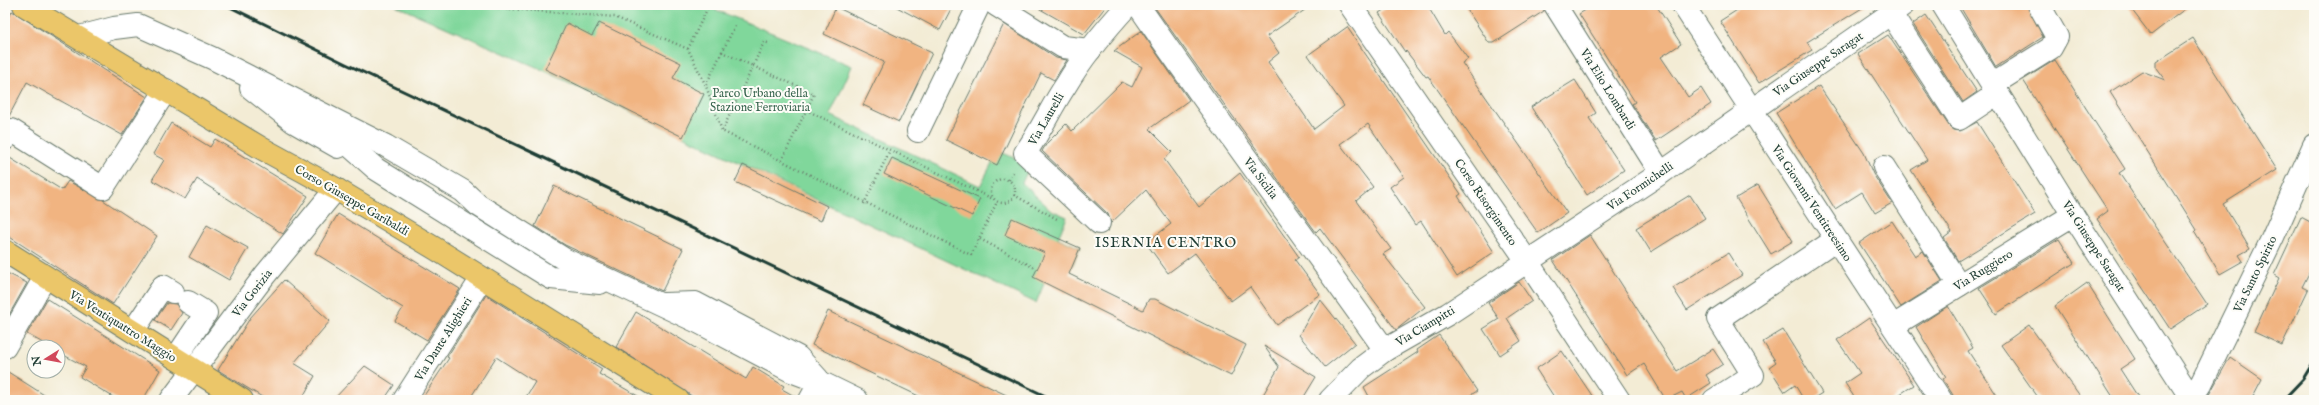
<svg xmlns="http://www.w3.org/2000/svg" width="2319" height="405" font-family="'IM FELL English',serif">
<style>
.green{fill:#80d79b;stroke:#508a68}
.building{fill:#f1b481}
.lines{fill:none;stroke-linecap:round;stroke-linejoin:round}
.minor-casing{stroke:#697a6c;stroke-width:24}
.major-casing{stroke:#697a6c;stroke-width:24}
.path{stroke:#697a6c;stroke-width:2.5;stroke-dasharray:1 3;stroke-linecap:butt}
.minor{stroke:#fff;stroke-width:22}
.major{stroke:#ebc669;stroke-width:22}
.rail{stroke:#1f3d34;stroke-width:3}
.labels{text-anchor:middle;stroke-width:4;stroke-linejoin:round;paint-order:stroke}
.street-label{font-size:12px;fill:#1f3d34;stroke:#fdfcf7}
.park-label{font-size:12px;fill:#37644e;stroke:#fdfcf7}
.quarter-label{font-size:14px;letter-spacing:1px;fill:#1f3d34;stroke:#fdfcf7}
</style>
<rect width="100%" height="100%" fill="#fdfcf7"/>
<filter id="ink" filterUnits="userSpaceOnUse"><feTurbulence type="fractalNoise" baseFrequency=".025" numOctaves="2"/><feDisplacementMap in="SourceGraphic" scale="8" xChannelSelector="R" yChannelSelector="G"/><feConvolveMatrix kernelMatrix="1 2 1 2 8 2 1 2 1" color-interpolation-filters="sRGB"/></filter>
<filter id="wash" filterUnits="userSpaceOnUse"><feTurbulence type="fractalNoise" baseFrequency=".012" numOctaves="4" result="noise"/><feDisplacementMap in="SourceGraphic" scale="16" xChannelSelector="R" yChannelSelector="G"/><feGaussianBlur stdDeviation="0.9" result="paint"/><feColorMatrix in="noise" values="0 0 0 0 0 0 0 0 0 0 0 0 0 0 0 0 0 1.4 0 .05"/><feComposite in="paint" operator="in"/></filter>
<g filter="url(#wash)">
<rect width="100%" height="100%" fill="#f3ecd5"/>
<path class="green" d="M395 5H704L852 66 830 115 980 186 992 163 1003 153 1030 165 1022 183 1051 210 1067 217 1058 238 1080 248 1073 265 1055 257 1036 303 543 70Z"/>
<g id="blocks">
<g class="building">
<path d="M893 5H953L940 30Z"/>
<path d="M1033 5H1107L1084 34Z"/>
<path d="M1153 5H1312L1267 36 1279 53 1268 62 1314 129 1344 106 1308 55 1347 27 1461 194 1458 196 1494 252 1457 277 1421 221 1415 225 1390 187 1404 177 1368 124 1340 144 1373 187 1356 201 1391 249 1383 254 1425 307 1396 330 1320 228 1316 232 1308 221Z"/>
<path d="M1391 5H1427L1445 35 1448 32 1468 59 1462 63 1567 213 1538 233 1428 76 1426 77 1406 51 1405 52 1379 13Z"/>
<path d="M1464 5H1543L1544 11 1494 43H1489Z"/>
<path d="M1594 5H1656L1681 44 1661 57 1688 97 1701 88 1711 104 1656 141 1632 104 1635 102 1579 14Z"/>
<path d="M1745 5H1867L1807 42 1812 50 1759 83 1720 21Z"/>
<path d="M1959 5H2027L2043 37 1996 67Z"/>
<path d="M2128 5H2190L2151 35Z"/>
<path d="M836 7 932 53 899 122 863 105 884 62 824 34Z"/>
<path d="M12 11 147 97 122 135 27 82 8 118 5 119V22Z"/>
<path d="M1926 15 1977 92 1963 102 1913 24Z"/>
<path d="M567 23 592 36 599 23 681 63 673 78 704 94 683 137 545 69Z"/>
<path d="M1004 24 1056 58 1067 60 1054 80 1041 73 997 165 946 140Z"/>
<path d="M1141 31 1189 100 1149 129 1172 152 1164 159 1199 207 1240 173 1299 257 1295 260 1320 294 1277 325 1250 287 1231 301 1195 253 1168 273 1146 243 1171 224 1146 190 1111 223 1108 214 1042 151 1047 143 1066 124 1072 131 1122 82 1132 87 1142 67 1114 51Z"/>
<path d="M1888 35 1949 126 1954 130 1960 131 1977 122 2035 214 1958 261 1944 238 1952 232 1911 170 1927 160 1858 54Z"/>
<path d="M2193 38 2277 170 2223 204 2250 249 2239 255 2243 261 2220 274 2195 232 2197 230 2110 92 2142 71 2165 80 2156 68V62Z"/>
<path d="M2055 60 2125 169 2119 173 2207 304 2170 329 2097 219 2108 211 2023 80Z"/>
<path d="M1575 80 1596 113 1589 118 1624 170 1587 195 1531 107Z"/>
<path d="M1819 86 1864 153 1873 174 1892 203 1875 213 1862 192 1835 209 1776 113Z"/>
<path d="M171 123 210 147 215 139 308 196 283 234 197 179 185 199 152 180 164 160 153 154Z"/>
<path d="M5 155 62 190 68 181 103 200 157 236 113 304 5 234Z"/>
<path d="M892 158 980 199 972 216 884 174Z"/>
<path d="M743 165 827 206 821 221 735 182Z"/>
<path d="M1758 185 1793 241 1771 254 1736 198Z"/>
<path d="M554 186 683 249 662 291 565 245 535 226Z"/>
<path d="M1690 195 1705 218 1651 252 1636 228Z"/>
<path d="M338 214 460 289 427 340 395 321 403 308 315 253Z"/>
<path d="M2301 217 2314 224V263L2302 287 2308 290 2282 345 2254 332 2279 278 2274 275Z"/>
<path d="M1012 218 1080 248 1069 274 1143 310 1149 299H1155L1246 345 1231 376 1033 277 1045 253 1005 235Z"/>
<path d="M1892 221 1915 256 1923 251 1942 281 1901 307 1859 243Z"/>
<path d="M207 225 248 248 229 280 189 257Z"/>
<path d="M1590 235 1677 371 1713 349 1723 364 1706 375 1711 383 1686 399 1682 392 1666 400 1644 364 1627 375 1553 260Z"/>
<path d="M2059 239 2074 263 1996 314 1979 288Z"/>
<path d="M1728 253 1742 275 1687 310 1673 288Z"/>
<path d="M5 272 27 283 5 322Z"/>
<path d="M284 280 330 321 294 363 315 376 301 400H267L218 370 250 318Z"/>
<path d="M1519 282 1532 301 1507 318 1521 341 1500 355 1483 329 1499 319 1488 303Z"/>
<path d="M2087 283 2135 359 2120 369 2140 400H2115L2055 306Z"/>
<path d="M486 295 602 369 599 374 645 400H524L535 382 496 357 469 400H421L449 358 447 357Z"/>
<path d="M47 299 160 370 143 400H118L80 377 86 367 58 352V347H50L27 334Z"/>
<path d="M1320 299 1355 343 1325 367 1299 335Z"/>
<path d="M167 303 176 304 182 313 171 330 155 320Z"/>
<path d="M1948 306 1973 348 1968 351 2000 400H1956L1943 379 1946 377 1916 327Z"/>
<path d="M828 311 1017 400H927L812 345Z"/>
<path d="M636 312 746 379 753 367 784 386 782 389 798 398V400H698L616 347Z"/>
<path d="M1869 318 1914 385 1891 400H1856L1845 383 1860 373 1837 340Z"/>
<path d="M2029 325 2083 400H2040L2001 345Z"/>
<path d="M1783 330 1822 393 1811 400H1804L1795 385 1785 392 1769 367 1776 362 1763 342Z"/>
<path d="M1439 335 1477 391 1463 400H1371L1364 387 1418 352 1417 350Z"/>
<path d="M1264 346 1316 377 1302 400H1260L1279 367Z"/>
<path d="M1562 351 1595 400H1556L1536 369Z"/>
<path d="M2230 357 2262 379 2251 400H2206Z"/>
<path d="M365 366 394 385 384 400H333Z"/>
<path d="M5 370 52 400H5Z"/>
</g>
</g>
</g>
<g filter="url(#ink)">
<use href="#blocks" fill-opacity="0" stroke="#697a6c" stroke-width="1"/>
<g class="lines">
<defs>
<g id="minor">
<path d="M996 5 1063 47 1090 50"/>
<path d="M1138 5C1218 122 1303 234 1385 350"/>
<path d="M1350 5 1527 261 1619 400"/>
<path d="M1555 5 1661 173"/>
<path d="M1683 5 1941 400"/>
<path d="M1943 5 2073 215 2191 398"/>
<path d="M1891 14 1959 119 1998 93"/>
<path d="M79 37 114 28 138 25 212 58 386 146 463 191 478 205 564 259 700 323 791 371 820 382"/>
<path d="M1992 85 2051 48 2057 37 2039 5"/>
<path d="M251 88 294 122 338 147"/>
<path d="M325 124 376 169 551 278 600 283"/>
<path d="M918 131 979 5"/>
<path d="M5 139 11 130 103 188 166 90"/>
<path d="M1884 167 1959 285"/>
<path d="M1099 223 1025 153C1041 131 1051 107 1066 85 1083 56 1105 30 1128 5"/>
<path d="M664 304 695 303 798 357 818 379"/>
<path d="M1893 326 2073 215"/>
<path d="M133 331 163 286 173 292"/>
<path d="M5 347 45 277"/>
<path d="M176 358 206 313 188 302"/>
<path d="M171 400 265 275 336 189"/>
<path d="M404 400 482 278"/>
<path d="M810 400 820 382 857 400"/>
<path d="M1330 400 1361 368 1385 350 1448 314 1661 173 1903 5"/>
<path d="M1714 400 1753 375 1718 319 1835 240"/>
<path d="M2190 400 2202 382 2272 239 2314 145"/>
</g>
<g id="major">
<path d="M24 5 261 148 336 189 436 249 678 400"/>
<path d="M5 251 242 400"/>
</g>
</defs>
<use href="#minor" class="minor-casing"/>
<use href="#major" class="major-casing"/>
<g class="path">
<path d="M458 5 615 17 688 49 706 86 722 131 971 255 997 202"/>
<path d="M688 49 708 7"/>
<path d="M722 52 735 26"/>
<path d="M706 85 722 52 753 66 764 42 768 43"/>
<path d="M806 110 993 199"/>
<path d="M722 131 753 66 814 94 781 162"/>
<circle cx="1003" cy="191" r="12"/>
<path d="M1009 180 1014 170"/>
<path d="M1014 195 1057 219"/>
<path d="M864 204 890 150"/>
<path d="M980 239 1037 269"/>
</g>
<use href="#minor" class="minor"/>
<use href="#major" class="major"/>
<g class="rail">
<path d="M226 5 346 64 1054 400"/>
<path d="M2283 400 2303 379 2314 361"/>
</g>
</g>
</g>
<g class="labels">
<g class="street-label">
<text transform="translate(1818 64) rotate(-34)" y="4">Via Giuseppe Saragat</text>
<text transform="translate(1608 89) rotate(58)" y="4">Via Elio Lombardi</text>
<text transform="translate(1046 119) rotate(-60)" y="4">Via Laurelli</text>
<text transform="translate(1261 178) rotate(53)" y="4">Via Sicilia</text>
<text transform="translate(1640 186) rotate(-34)" y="4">Via Formichelli</text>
<text transform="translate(352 200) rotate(30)" y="4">Corso Giuseppe Garibaldi</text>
<text transform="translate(1486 202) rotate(56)" y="4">Corso Risorgimento</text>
<text transform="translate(1812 203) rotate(57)" y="4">Via Giovanni Ventitreesimo</text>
<text transform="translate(2094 246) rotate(57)" y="4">Via Giuseppe Saragat</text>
<text transform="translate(1983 270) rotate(-32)" y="4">Via Ruggiero</text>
<text transform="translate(2255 274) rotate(-64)" y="4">Via Santo Spirito</text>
<text transform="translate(252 293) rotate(-52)" y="4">Via Gorizia</text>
<text transform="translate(123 326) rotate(32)" y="4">Via Ventiquattro Maggio</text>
<text transform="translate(1425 326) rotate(-31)" y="4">Via Ciampitti</text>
<text transform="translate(443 339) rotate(-58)" y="4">Via Dante Alighieri</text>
</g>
<g class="park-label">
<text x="760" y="97">Parco Urbano della<tspan x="760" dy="14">Stazione Ferroviaria</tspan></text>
</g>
<g class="quarter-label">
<text x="1166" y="247">ISERNIA CENTRO</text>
</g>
</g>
<rect width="2319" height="405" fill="none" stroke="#fdfcf7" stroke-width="20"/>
<g transform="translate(46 359) rotate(259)"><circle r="19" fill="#fdfcf7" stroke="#a4b0a9"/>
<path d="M0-3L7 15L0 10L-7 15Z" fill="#d1495b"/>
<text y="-6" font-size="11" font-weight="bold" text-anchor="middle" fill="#1f3d34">N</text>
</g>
</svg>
